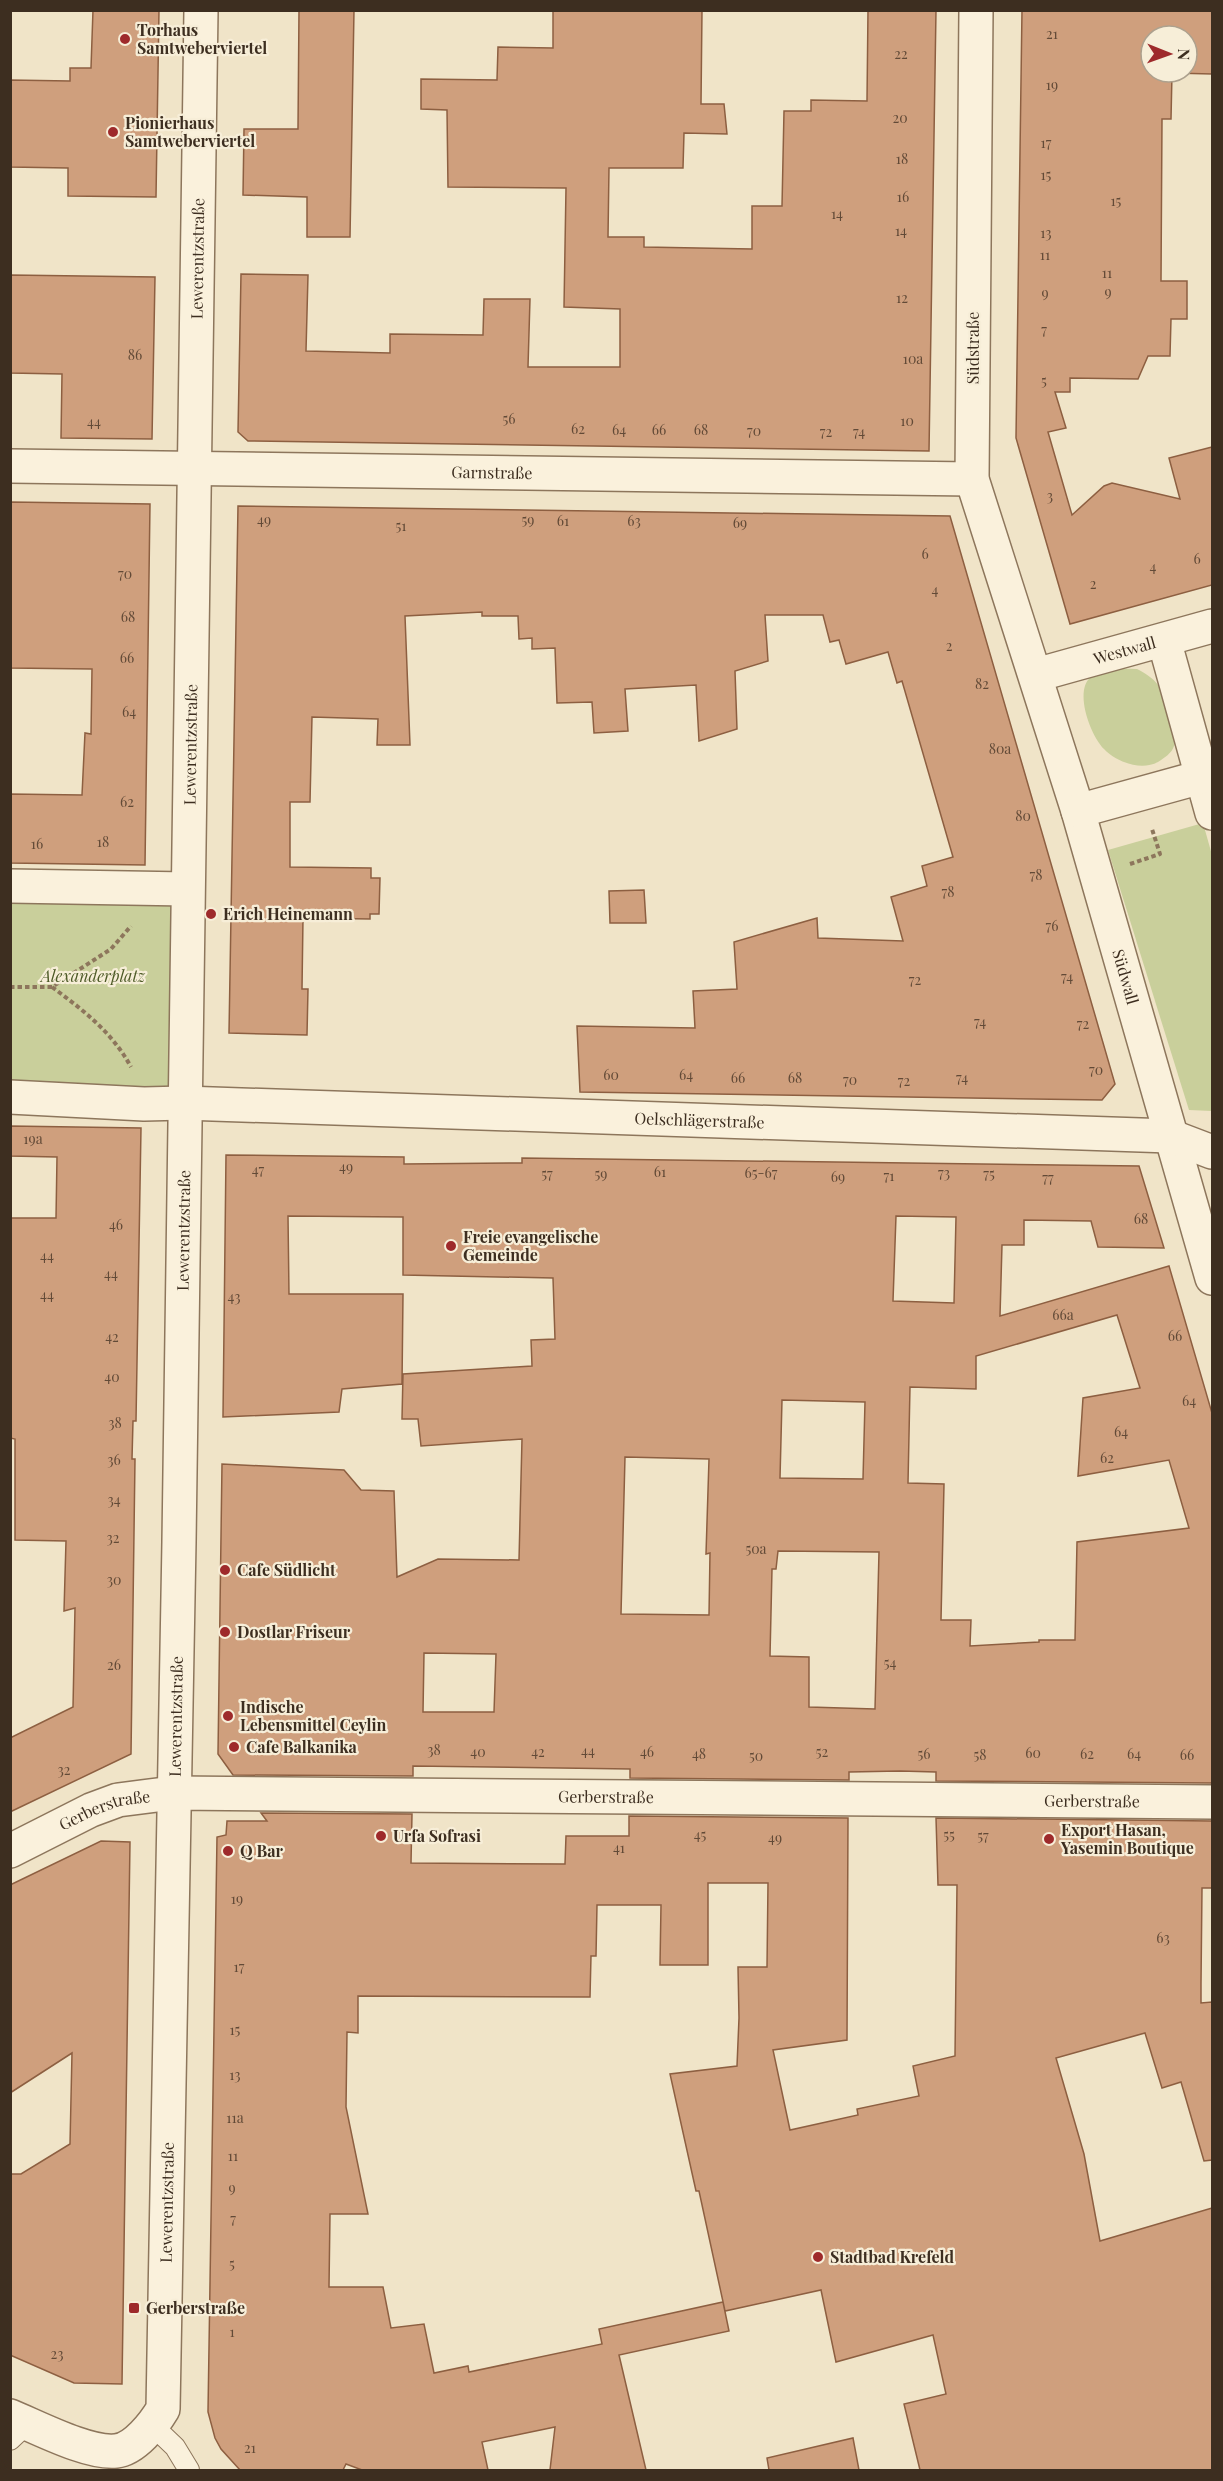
<svg xmlns="http://www.w3.org/2000/svg" width="1223" height="2481" font-family="'Playfair Display',serif">
<style>
.green{fill:#c9cf9b}
.building{fill:#cf9f7d;stroke:#8d5f41;stroke-width:1.5;fill-rule:evenodd}
.lines{fill:none;stroke-linecap:round;stroke-linejoin:round}
.service-casing{stroke:#8d765c;stroke-width:22}
.minor-casing{stroke:#8d765c;stroke-width:36}
.path{stroke:#8d765c;stroke-width:4;stroke-dasharray:4.5 3;stroke-linecap:butt}
.service{stroke:#faf1dc;stroke-width:20}
.minor{stroke:#faf1dc;stroke-width:33}
.poi-dot{fill:#9e2a2b;stroke:#f7eed8;stroke-width:2}
.labels{text-anchor:middle;stroke-width:4.5;stroke-linejoin:round;paint-order:stroke}
.number-label{font-size:14px;fill:#624a37}
.poi-label{font-size:16px;font-weight:bold;fill:#3d2e20;stroke:#f7eed8;text-anchor:start}
.street-label{font-size:16px;fill:#3d2e20;stroke:#f7eed8}
.park-label{font-size:16px;font-style:italic;fill:#4d5a26;stroke:#f7eed8}
</style>
<rect width="100%" height="100%" fill="#f0e4c8"/>
<g class="green">
<path d="M1137 669C1145 673 1153 678 1158 685 1165 696 1178 736 1174 746 1172 753 1164 758 1158 762 1141 771 1116 762 1104 749 1090 735 1073 689 1092 676 1104 667 1123 669 1137 669Z"/>
<path d="M1203 823 1212 855V1111L1189 1110 1108 850Z"/>
<path d="M11 891 176 894 173 1098 11 1092Z"/>
</g>
<g class="building">
<path d="M93 10H159L156 197 68 196V168L10 167V80L70 81V68H91Z"/>
<path d="M299 10H354L350 237H307V197L243 195 244 129H298Z"/>
<path d="M553 10H702L701 104H724L727 134 684 133 683 168H609L608 237H644V247L752 249V206H782L784 111H811V100L867 101 868 10H936L929 451 248 441 238 432 241 274 308 275 306 351 390 353V334L483 335 484 299H530L528 367H620V309L564 307 566 188 448 187 447 110 421 109V79L497 80 498 47 553 48Z"/>
<path d="M1022 10H1212V74L1172 73 1171 119H1162L1161 281H1187V319H1171L1170 356H1148L1138 379 1070 378V392H1055L1066 428 1048 432 1072 515 1104 486 1112 483 1180 499 1169 458 1212 447V585L1070 624 1016 438ZM1151 36H1187V72H1151Z"/>
<path d="M10 275 155 277 152 439 61 438 62 374 10 373Z"/>
<path d="M10 502 150 504 145 865 10 863V794L82 795 85 733 91 734 92 669 10 668Z"/>
<path d="M238 506 950 516 1115 1084 1102 1100 580 1092 577 1026 695 1028 693 991 737 989 734 942 817 918 818 938 903 941 891 897 927 886 922 866 953 857 902 681 897 683 888 652 846 664 839 640 830 642 823 615H765L768 661 735 671 737 729 699 741 696 685 625 689 628 731 594 733 592 702 557 703 555 648 532 649V638L519 639 518 616H482V612L405 616 410 745H377L378 719 312 717 310 802H290V867L371 868V878H380L379 914H370V919L303 918 302 989H308L307 1035 229 1033Z"/>
<path d="M644 890 646 923H610L609 891Z"/>
<path d="M10 1126 141 1128 136 1421H133L132 1459H135L131 1754 10 1812V1738L73 1707 75 1608 64 1611 66 1541 15 1540V1439L10 1438V1218H56L57 1157 10 1156Z"/>
<path d="M226 1155 404 1157V1164L522 1163V1158L1139 1166 1164 1248 1098 1247 1091 1221 1024 1220V1245H1002L1000 1316 1169 1266 1212 1413V1783L936 1781V1772L900 1771 849 1772V1780L630 1778V1769L413 1766V1776L233 1775 218 1754 222 1464 344 1470 361 1490 394 1491 397 1577 438 1559 519 1560 522 1439 421 1446 418 1419H402L403 1374 532 1366 531 1340 555 1339 553 1278 403 1275V1217L288 1216 289 1294H403L402 1384 342 1389 339 1412 223 1417ZM896 1216 956 1217 954 1303 893 1301ZM1117 1315 1140 1388 1083 1398 1078 1476 1169 1460 1189 1528 1077 1542 1075 1640H1039V1642L970 1646 971 1620H941L944 1484 908 1483 910 1387 976 1389V1356ZM782 1400 865 1402 863 1479 780 1478ZM625 1457 709 1459 706 1554 710 1553 709 1615 621 1614ZM778 1551 879 1552 875 1709 809 1707V1657L770 1656 772 1569H776ZM424 1653 496 1654 494 1712H423Z"/>
<path d="M261 1813 412 1814 411 1863 565 1864 566 1836H629V1816L848 1818 847 2040 773 2050 790 2130 858 2115 857 2109 919 2096 913 2066 955 2056 957 1885H938L936 1818 1212 1821V1888H1202L1201 1983V2003L1212 2002V2160L1204 2161 1181 2082 1162 2088 1145 2033 1056 2058 1084 2154 1100 2241 1212 2208V2470H920L904 2404 946 2394 933 2335 836 2362 821 2290 725 2311 699 2191H696L670 2074 737 2066 739 2018 738 1967H767L768 1883H708V1965H660L661 1905H597L596 1956H591L590 1997 358 1996V2033L347 2032 346 2107 368 2214H330L329 2287H383L391 2328 424 2324 434 2373 468 2366 469 2372 602 2344 599 2329 723 2302 729 2331 619 2355 646 2470H550L555 2427 482 2442 488 2470H362L346 2464 343 2470H240L221 2449 215 2438 208 2412 217 1837 226 1835 227 1821H267Z"/>
<path d="M101 1841 130 1842 122 2384 74 2383 10 2355V2174H21L70 2144 72 2053 10 2093V1885Z"/>
<path d="M853 2438 859 2470H769L767 2458Z"/>
</g>
<g class="lines">
<defs>
<g id="service">
<path d="M153 2426 175 2447 189 2470"/>
<path d="M10 2440 28 2423"/>
</g>
<g id="minor">
<path id="s1" d="M976 10 972 479 1078 811 1212 1278"/>
<path id="s2" d="M10 466 972 479"/>
<path d="M1164 640 1212 813"/>
<path id="s3" d="M1036 675 1212 626"/>
<path d="M1078 811 1212 774"/>
<path d="M10 886 187 889"/>
<path id="s4" d="M10 1097 144 1104 184 1103 1170 1136 1212 1152"/>
<path id="s5" d="M10 1851 91 1810 118 1800 173 1793 1212 1802"/>
<path id="s6" d="M10 2416C37 2427 88 2454 116 2451 135 2449 154 2424 163 2409L179 1542 201 10"/>
</g>
</defs>
<use href="#service" class="service-casing"/>
<use href="#minor" class="minor-casing"/>
<g class="path">
<path d="M1130 864 1160 854 1152 829"/>
<path d="M10 987H52L111 949 131 926"/>
<path d="M52 987C83 1010 112 1032 131 1067"/>
</g>
<use href="#service" class="service"/>
<use href="#minor" class="minor"/>
</g>
<g class="poi-dot">
<circle cx="125" cy="39" r="6"/>
<circle cx="113" cy="132" r="6"/>
<circle cx="211" cy="914" r="6"/>
<circle cx="451" cy="1246" r="6"/>
<circle cx="225" cy="1570" r="6"/>
<circle cx="225" cy="1632" r="6"/>
<circle cx="228" cy="1716" r="6"/>
<circle cx="234" cy="1747" r="6"/>
<circle cx="381" cy="1836" r="6"/>
<circle cx="1049" cy="1839" r="6"/>
<circle cx="228" cy="1851" r="6"/>
<circle cx="818" cy="2257" r="6"/>
<rect x="128" y="2302" width="12" height="12" rx="3"/>
</g>
<g class="labels">
<g class="number-label">
<text x="1052" y="39">21</text>
<text x="901" y="59">22</text>
<text x="1052" y="90">19</text>
<text x="900" y="123">20</text>
<text x="1046" y="148">17</text>
<text x="902" y="164">18</text>
<text x="1046" y="180">15</text>
<text x="903" y="202">16</text>
<text x="1116" y="206">15</text>
<text x="837" y="219">14</text>
<text x="901" y="236">14</text>
<text x="1046" y="238">13</text>
<text x="1045" y="260">11</text>
<text x="1107" y="278">11</text>
<text x="1108" y="297">9</text>
<text x="1045" y="298">9</text>
<text x="902" y="303">12</text>
<text x="1044" y="335">7</text>
<text x="135" y="360">86</text>
<text x="913" y="364">10a</text>
<text x="1044" y="386">5</text>
<text x="509" y="424">56</text>
<text x="907" y="426">10</text>
<text x="94" y="427">44</text>
<text x="578" y="434">62</text>
<text x="619" y="435">64</text>
<text x="659" y="435">66</text>
<text x="701" y="435">68</text>
<text x="754" y="436">70</text>
<text x="826" y="437">72</text>
<text x="859" y="437">74</text>
<text x="1050" y="501">3</text>
<text x="264" y="525">49</text>
<text x="528" y="525">59</text>
<text x="563" y="526">61</text>
<text x="634" y="526">63</text>
<text x="740" y="528">69</text>
<text x="401" y="531">51</text>
<text x="925" y="559">6</text>
<text x="1197" y="564">6</text>
<text x="1153" y="572">4</text>
<text x="125" y="579">70</text>
<text x="1093" y="589">2</text>
<text x="935" y="595">4</text>
<text x="128" y="622">68</text>
<text x="949" y="651">2</text>
<text x="127" y="663">66</text>
<text x="982" y="689">82</text>
<text x="129" y="717">64</text>
<text x="1000" y="754">80a</text>
<text x="127" y="807">62</text>
<text x="1023" y="821">80</text>
<text x="103" y="847">18</text>
<text x="37" y="849">16</text>
<text x="1036" y="880">78</text>
<text x="948" y="897">78</text>
<text x="1052" y="931">76</text>
<text x="1067" y="982">74</text>
<text x="915" y="985">72</text>
<text x="980" y="1027">74</text>
<text x="1083" y="1029">72</text>
<text x="1096" y="1075">70</text>
<text x="611" y="1080">60</text>
<text x="686" y="1080">64</text>
<text x="738" y="1083">66</text>
<text x="795" y="1083">68</text>
<text x="962" y="1083">74</text>
<text x="850" y="1085">70</text>
<text x="904" y="1086">72</text>
<text x="33" y="1144">19a</text>
<text x="346" y="1172">49</text>
<text x="258" y="1175">47</text>
<text x="660" y="1177">61</text>
<text x="761" y="1178">65-67</text>
<text x="944" y="1178">73</text>
<text x="547" y="1179">57</text>
<text x="601" y="1179">59</text>
<text x="989" y="1179">75</text>
<text x="889" y="1181">71</text>
<text x="838" y="1182">69</text>
<text x="1048" y="1183">77</text>
<text x="1141" y="1224">68</text>
<text x="116" y="1230">46</text>
<text x="47" y="1261">44</text>
<text x="111" y="1279">44</text>
<text x="47" y="1300">44</text>
<text x="234" y="1302">43</text>
<text x="1063" y="1320">66a</text>
<text x="1175" y="1341">66</text>
<text x="112" y="1342">42</text>
<text x="112" y="1382">40</text>
<text x="1189" y="1406">64</text>
<text x="115" y="1428">38</text>
<text x="1121" y="1437">64</text>
<text x="1107" y="1463">62</text>
<text x="114" y="1465">36</text>
<text x="114" y="1505">34</text>
<text x="113" y="1543">32</text>
<text x="756" y="1554">50a</text>
<text x="114" y="1585">30</text>
<text x="890" y="1668">54</text>
<text x="114" y="1670">26</text>
<text x="434" y="1755">38</text>
<text x="588" y="1756">44</text>
<text x="478" y="1757">40</text>
<text x="538" y="1757">42</text>
<text x="647" y="1757">46</text>
<text x="822" y="1757">52</text>
<text x="1033" y="1758">60</text>
<text x="699" y="1759">48</text>
<text x="924" y="1759">56</text>
<text x="1087" y="1759">62</text>
<text x="1134" y="1759">64</text>
<text x="980" y="1760">58</text>
<text x="1187" y="1760">66</text>
<text x="756" y="1761">50</text>
<text x="64" y="1775">32</text>
<text x="700" y="1840">45</text>
<text x="949" y="1840">55</text>
<text x="983" y="1841">57</text>
<text x="775" y="1843">49</text>
<text x="619" y="1853">41</text>
<text x="237" y="1904">19</text>
<text x="1163" y="1943">63</text>
<text x="239" y="1972">17</text>
<text x="235" y="2035">15</text>
<text x="235" y="2080">13</text>
<text x="235" y="2123">11a</text>
<text x="233" y="2161">11</text>
<text x="232" y="2193">9</text>
<text x="233" y="2224">7</text>
<text x="232" y="2269">5</text>
<text x="232" y="2337">1</text>
<text x="57" y="2359">23</text>
<text x="250" y="2453">21</text>
</g>
<g class="poi-label">
<text x="137" y="36">Torhaus<tspan x="137" dy="18">Samtweberviertel</tspan></text>
<text x="125" y="129">Pionierhaus<tspan x="125" dy="18">Samtweberviertel</tspan></text>
<text x="223" y="920">Erich Heinemann</text>
<text x="463" y="1243">Freie evangelische<tspan x="463" dy="18">Gemeinde</tspan></text>
<text x="237" y="1576">Cafe Südlicht</text>
<text x="237" y="1638">Dostlar Friseur</text>
<text x="240" y="1713">Indische<tspan x="240" dy="18">Lebensmittel Ceylin</tspan></text>
<text x="246" y="1753">Cafe Balkanika</text>
<text x="1061" y="1836">Export Hasan,<tspan x="1061" dy="18">Yasemin Boutique</tspan></text>
<text x="393" y="1842">Urfa Sofrasi</text>
<text x="240" y="1857">Q Bar</text>
<text x="830" y="2263">Stadtbad Krefeld</text>
<text x="146" y="2314">Gerberstraße</text>
</g>
<g class="street-label">
<text dy="6" stroke="none"><textPath href="#s6" startOffset="2328">Lewerentzstraße</textPath></text>
<text transform="translate(973 348) rotate(-90)" y="6">Südstraße</text>
<text dy="6" stroke="none"><textPath href="#s2" startOffset="482">Garnstraße</textPath></text>
<text dy="6" stroke="none"><textPath href="#s3" startOffset="92">Westwall</textPath></text>
<text dy="6" stroke="none"><textPath href="#s6" startOffset="1842">Lewerentzstraße</textPath></text>
<text dy="6" stroke="none"><textPath href="#s1" startOffset="990">Südwall</textPath></text>
<text dy="6" stroke="none"><textPath href="#s4" startOffset="690">Oelschlägerstraße</textPath></text>
<text dy="6" stroke="none"><textPath href="#s6" startOffset="1356">Lewerentzstraße</textPath></text>
<text dy="6" stroke="none"><textPath href="#s6" startOffset="870">Lewerentzstraße</textPath></text>
<text dy="6" stroke="none"><textPath href="#s5" startOffset="608">Gerberstraße</textPath></text>
<text dy="6" stroke="none"><textPath href="#s5" startOffset="1094">Gerberstraße</textPath></text>
<text dy="6" stroke="none"><textPath href="#s5" startOffset="104">Gerberstraße</textPath></text>
<text dy="6" stroke="none"><textPath href="#s6" startOffset="384">Lewerentzstraße</textPath></text>
</g>
<g class="park-label">
<text x="93" y="982">Alexanderplatz</text>
</g>
</g>
<rect width="1223" height="2481" fill="none" stroke="#3d2e20" stroke-width="24"/>
<g transform="translate(1169 54) rotate(91)"><circle r="28" fill="#f7eed8" stroke="#ada18e" stroke-width="1.5"/>
<path d="M0-4.5L10 22L0 15L-10 22Z" fill="#9e2a2b"/>
<text y="-9" font-size="16" font-weight="bold" text-anchor="middle" fill="#3d2e20">N</text>
</g>
</svg>
